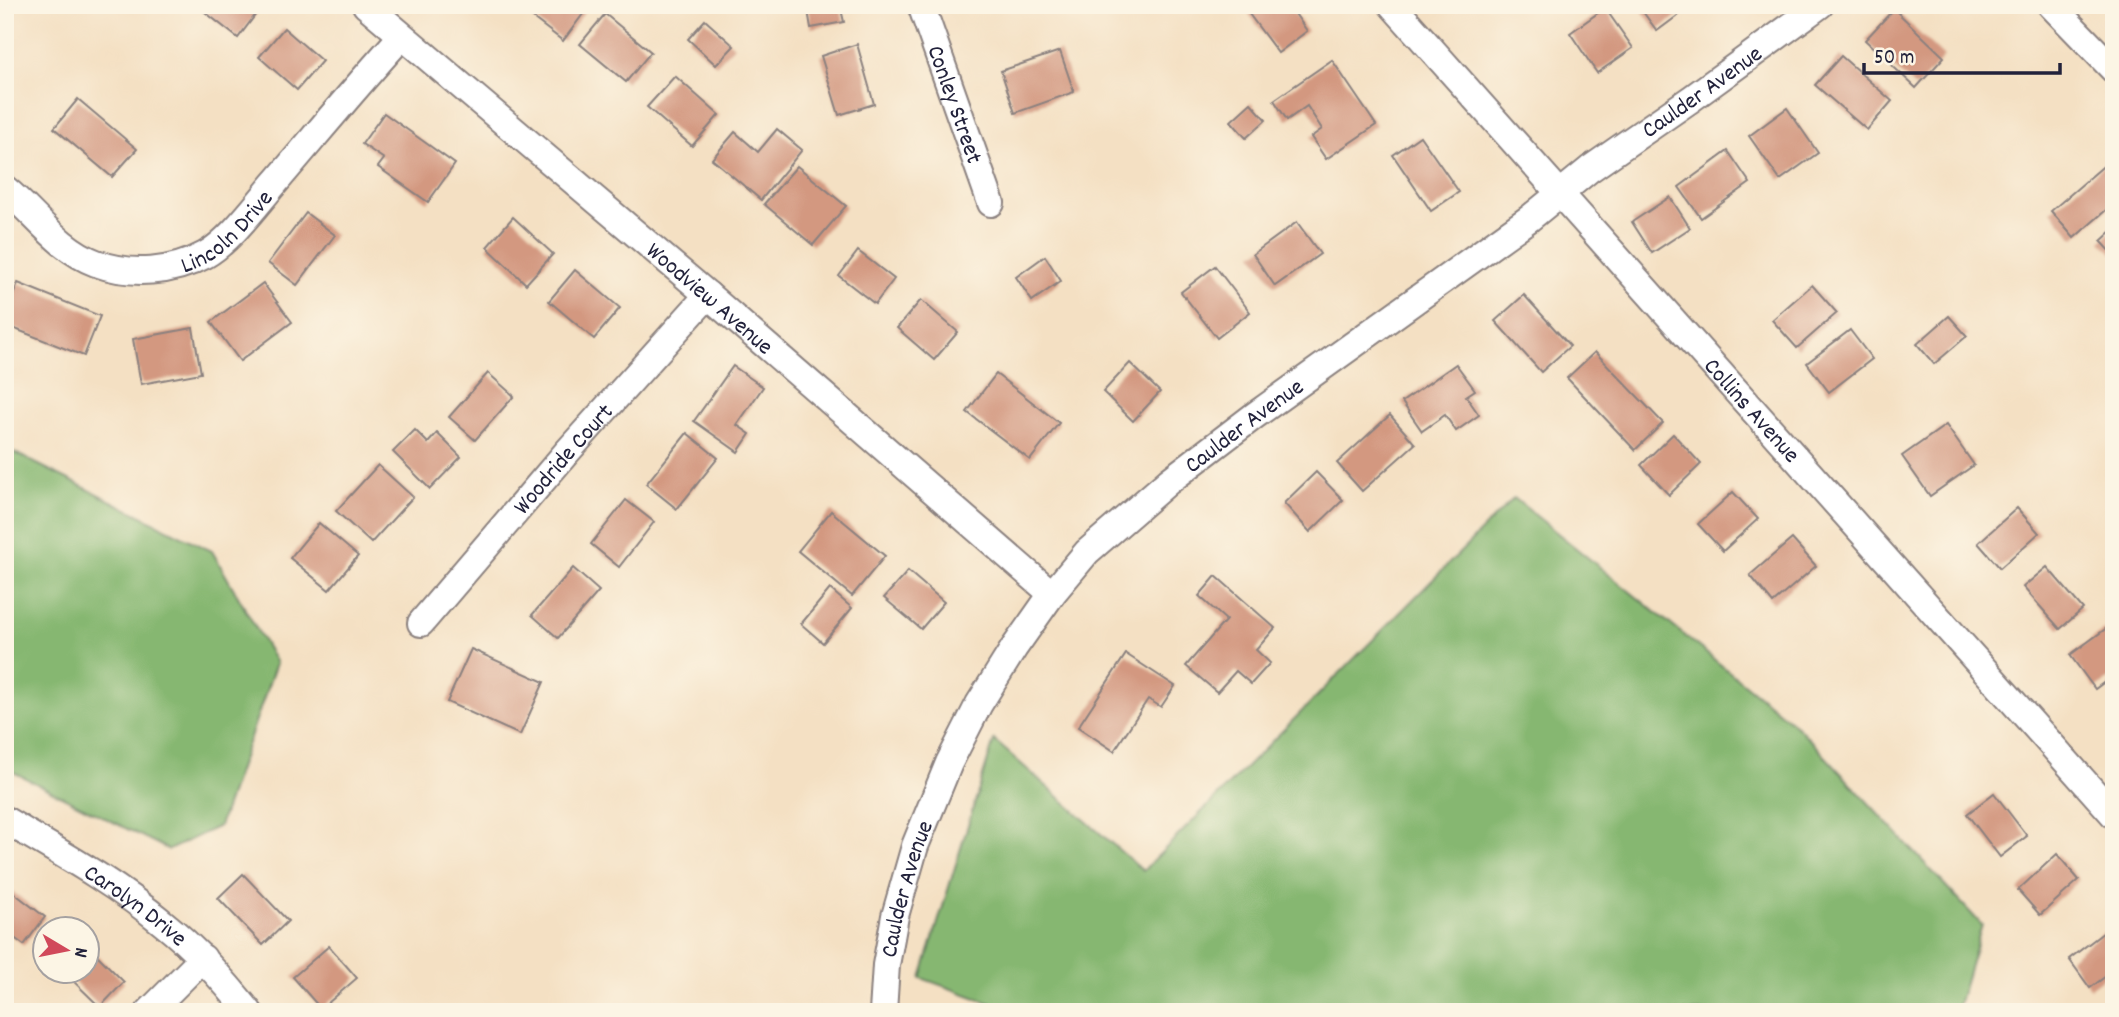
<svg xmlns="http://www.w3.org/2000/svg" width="2119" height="1017" font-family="Dekko,sans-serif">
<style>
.forest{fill:#86b771;stroke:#546c56;stroke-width:2}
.building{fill:#d39880}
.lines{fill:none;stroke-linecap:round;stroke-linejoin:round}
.minor-casing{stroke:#8b817f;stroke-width:30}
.minor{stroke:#fff;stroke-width:26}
.labels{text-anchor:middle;stroke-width:7;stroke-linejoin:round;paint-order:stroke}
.street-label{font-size:24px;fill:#22223b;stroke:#fcf5e5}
</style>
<rect width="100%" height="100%" fill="#fcf5e5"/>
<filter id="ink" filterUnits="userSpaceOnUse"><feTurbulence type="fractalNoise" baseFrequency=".0143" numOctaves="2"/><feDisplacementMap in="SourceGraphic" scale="14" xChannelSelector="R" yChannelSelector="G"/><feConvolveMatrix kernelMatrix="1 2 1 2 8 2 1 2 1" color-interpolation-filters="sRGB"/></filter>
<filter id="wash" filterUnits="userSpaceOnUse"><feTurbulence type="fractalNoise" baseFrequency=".00686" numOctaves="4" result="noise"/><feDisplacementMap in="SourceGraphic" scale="28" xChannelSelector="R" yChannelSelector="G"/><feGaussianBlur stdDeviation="1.57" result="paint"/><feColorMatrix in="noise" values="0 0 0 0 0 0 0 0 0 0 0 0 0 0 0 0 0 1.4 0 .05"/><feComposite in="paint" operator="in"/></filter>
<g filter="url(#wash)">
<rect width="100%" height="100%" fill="#f4e0c3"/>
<g class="forest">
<path d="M5 448 212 551 276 663 219 826 169 850 5 768Z"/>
<path d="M1514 498 1799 728 1982 925 1956 1012H1015L921 978 994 740 1143 871Z"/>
</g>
<g id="blocks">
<g class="building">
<path d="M196 5H261L262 6 238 38Z"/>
<path d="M516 5H580L586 10 563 41Z"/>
<path d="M807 5H840L844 22 811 28Z"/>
<path d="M1261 5H1289L1307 31 1278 53 1249 14Z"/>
<path d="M1638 5H1692L1657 31Z"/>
<path d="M1605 8 1633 48 1597 73 1570 33Z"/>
<path d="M1894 9 1944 57 1916 88 1865 40Z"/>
<path d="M605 14 651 52 626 82 580 44Z"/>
<path d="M705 20 734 46 716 65 688 39Z"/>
<path d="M284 28 322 61 297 90 259 57Z"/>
<path d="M857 44 874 104 839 115 821 56Z"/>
<path d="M1060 51 1074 92 1015 113 1001 71Z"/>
<path d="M1841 56 1892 101 1867 130 1815 85Z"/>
<path d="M1332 60 1376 125 1326 159 1311 137 1322 129 1307 106 1287 120 1274 100Z"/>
<path d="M675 76 719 115 692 146 647 107Z"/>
<path d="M78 99 137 149 112 177 54 128Z"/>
<path d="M1251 103 1266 120 1246 138 1231 121Z"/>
<path d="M1787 108 1818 153 1780 180 1749 136Z"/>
<path d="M384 113 455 164 428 202 378 167 384 159 362 144Z"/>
<path d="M777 129 802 150 761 200 712 159 735 132 758 152Z"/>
<path d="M1420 136 1459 192 1431 211 1393 155Z"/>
<path d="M1728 151 1750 183 1701 218 1679 187Z"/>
<path d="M2114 157V203L2074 238 2051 211Z"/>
<path d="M797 166 846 206 813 245 764 204Z"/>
<path d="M1670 197 1690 228 1652 253 1632 222Z"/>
<path d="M306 213 335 235 297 285 268 263Z"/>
<path d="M513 217 553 254 526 284 487 247Z"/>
<path d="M1297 222 1320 254 1275 286 1253 254Z"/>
<path d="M2114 229V255L2101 241Z"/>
<path d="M858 251 894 279 875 304 839 276Z"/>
<path d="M1045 256 1061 281 1032 301 1016 277Z"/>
<path d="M1215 266 1250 312 1217 338 1181 292Z"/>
<path d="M575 270 620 308 594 339 549 301Z"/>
<path d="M18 283 100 316 84 356 5 325V316Z"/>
<path d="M263 283 292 322 240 361 211 322Z"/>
<path d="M1812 285 1837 313 1797 348 1772 320Z"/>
<path d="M1524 295 1570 346 1541 372 1495 321Z"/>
<path d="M921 300 958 332 934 360 897 328Z"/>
<path d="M1949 316 1967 336 1934 364 1917 344Z"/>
<path d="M193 328 201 373 141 384 133 339Z"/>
<path d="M1850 330 1872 359 1829 392 1807 363Z"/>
<path d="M1595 352 1663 423 1635 450 1567 378Z"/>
<path d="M1130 363 1160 392 1133 421 1103 392Z"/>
<path d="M1456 364 1475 390 1466 396 1479 415 1456 431 1445 415 1422 431 1402 402Z"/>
<path d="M733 366 763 387 737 425 750 434 738 452 694 421Z"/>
<path d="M488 373 514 396 475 440 449 417Z"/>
<path d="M996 374 1059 423 1030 460 967 412Z"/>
<path d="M1390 415 1415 444 1362 491 1337 463Z"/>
<path d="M1946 425 1974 465 1930 496 1902 456Z"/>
<path d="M415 430 428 443 437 433 461 457 430 489 393 452Z"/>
<path d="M687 433 718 458 677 509 646 484Z"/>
<path d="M1673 434 1701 464 1669 495 1641 465Z"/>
<path d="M378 465 413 497 371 543 336 511Z"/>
<path d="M1316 472 1343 500 1310 532 1284 503Z"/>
<path d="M1733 492 1758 519 1723 551 1698 524Z"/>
<path d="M626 500 654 522 619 567 591 544Z"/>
<path d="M2017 508 2039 533 2000 568 1978 543Z"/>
<path d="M831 511 885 556 852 596 798 551Z"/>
<path d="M319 523 358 556 329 590 290 558Z"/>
<path d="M1792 539 1816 566 1773 603 1750 575Z"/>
<path d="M2047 567 2083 609 2060 629 2023 587Z"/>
<path d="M573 568 599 591 558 638 532 615Z"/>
<path d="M908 571 944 602 921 629 884 598Z"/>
<path d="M1216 576 1275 628 1256 650 1270 663 1251 684 1236 671 1217 692 1186 666 1226 620 1199 596Z"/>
<path d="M830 589 852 608 823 643 801 624Z"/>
<path d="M2111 625 2114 630V675L2095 689 2070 655Z"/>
<path d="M471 649 544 682 520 735 447 702Z"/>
<path d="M1126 654 1175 686 1161 707 1148 699 1114 751 1078 727Z"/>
<path d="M1994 793 2027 836 2000 857 1967 814Z"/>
<path d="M2057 854 2079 880 2040 915 2018 890Z"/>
<path d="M243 874 288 921 263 945 218 898Z"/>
<path d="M5 886 45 917 24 945 5 931Z"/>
<path d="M2112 926 2114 928V970L2090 988 2069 959Z"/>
<path d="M88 946 124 982 100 1007 64 972H88Z"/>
<path d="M329 946 357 978 321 1009 293 977Z"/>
</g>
</g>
</g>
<g filter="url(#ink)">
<use href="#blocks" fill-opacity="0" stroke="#8b817f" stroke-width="2"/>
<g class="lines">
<defs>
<g id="minor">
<path id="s1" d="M366 5 708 295 1052 594"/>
<path id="s2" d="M921 5 991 203"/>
<path id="s3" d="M1392 5 2114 815"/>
<path d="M2051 5 2114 70"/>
<path id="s4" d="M5 189C35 213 58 249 96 263 131 276 172 273 205 255 229 242 257 204 275 183 317 134 358 84 401 37"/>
<path id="s5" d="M421 623 567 452 708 295"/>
<path id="s6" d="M5 820C59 852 115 883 163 923 196 949 223 980 249 1012"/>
<path d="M149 1012 203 958"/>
<path id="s7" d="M883 1012 886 965 895 916 915 846 949 763 979 704 1014 648 1052 594 1087 552 1169 481 1254 416 1530 218 1590 169 1691 99 1820 5"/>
</g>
</defs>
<use href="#minor" class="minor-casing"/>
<use href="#minor" class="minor"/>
</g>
</g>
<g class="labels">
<g class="street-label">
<text dy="8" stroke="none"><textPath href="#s7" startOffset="1281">Caulder Avenue</textPath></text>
<text dy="8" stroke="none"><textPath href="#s2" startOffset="105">Conley Street</textPath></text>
<text dy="8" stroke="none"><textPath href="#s4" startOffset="262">Lincoln Drive</textPath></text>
<text dy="8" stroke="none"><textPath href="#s1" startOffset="452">Woodview Avenue</textPath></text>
<text dy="8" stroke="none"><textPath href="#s3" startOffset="542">Collins Avenue</textPath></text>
<text dy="8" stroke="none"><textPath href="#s7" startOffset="714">Caulder Avenue</textPath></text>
<text dy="8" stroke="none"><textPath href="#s5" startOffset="217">Woodride Court</textPath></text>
<text dy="8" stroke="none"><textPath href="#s7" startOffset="126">Caulder Avenue</textPath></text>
<text dy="8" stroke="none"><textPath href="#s6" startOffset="156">Carolyn Drive</textPath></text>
</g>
</g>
<rect width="2119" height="1017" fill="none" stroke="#fcf5e5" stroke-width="28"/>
<g transform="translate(66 950) rotate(100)"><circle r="33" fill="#fcf5e5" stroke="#a5a1a1" stroke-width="2"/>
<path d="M0-5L12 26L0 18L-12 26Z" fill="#d1495b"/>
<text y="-10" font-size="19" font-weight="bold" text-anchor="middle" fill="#22223b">N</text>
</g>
<path d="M1864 63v10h196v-10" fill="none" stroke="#22223b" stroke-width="3.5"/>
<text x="1874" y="63" font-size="21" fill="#22223b" stroke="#fcf5e5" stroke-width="5" paint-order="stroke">50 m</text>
</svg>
